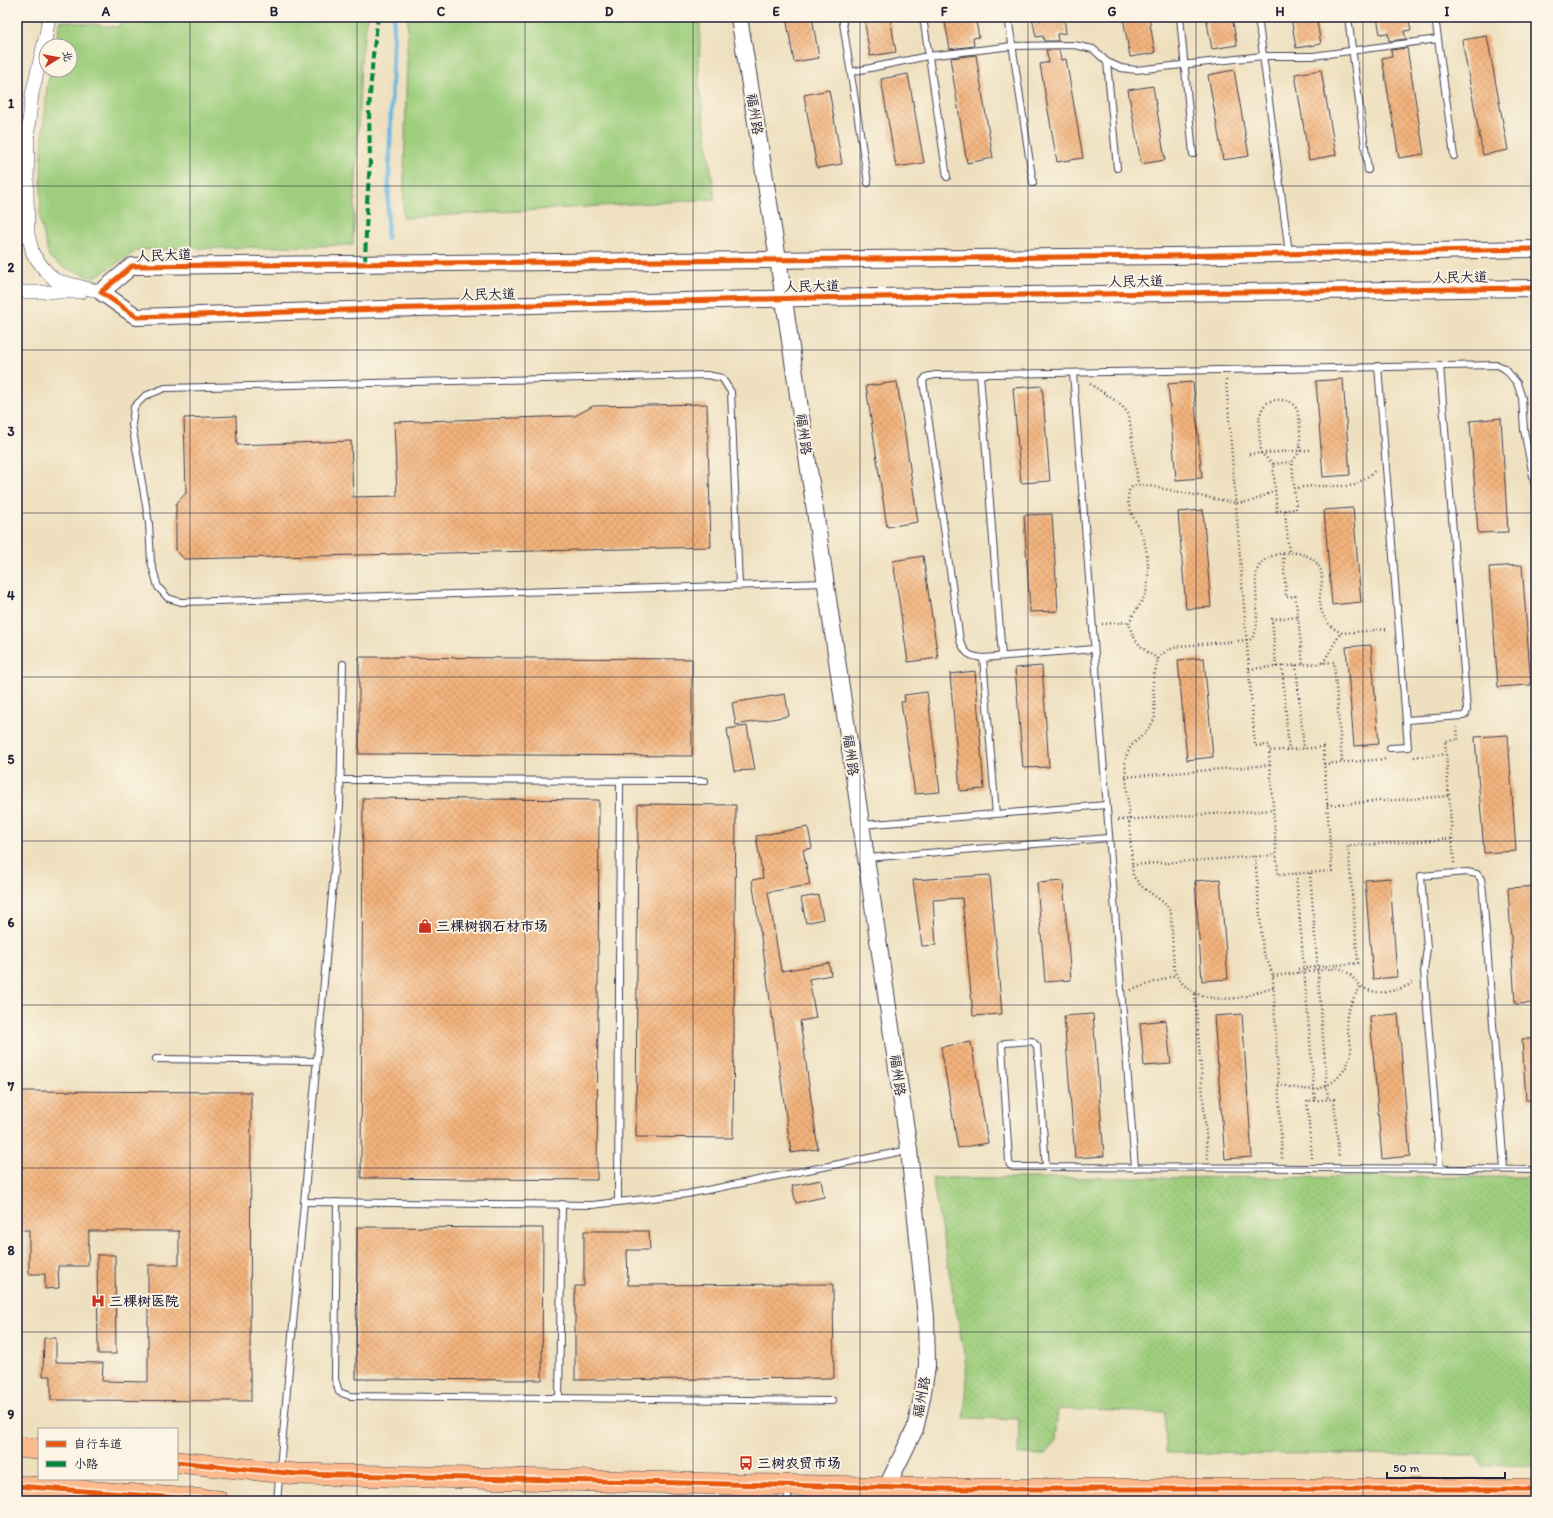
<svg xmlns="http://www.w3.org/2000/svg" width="1553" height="1518" font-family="Itim,'LXGW WenKai TC',sans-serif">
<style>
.grass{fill:url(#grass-dots);stroke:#60785c}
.garden{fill:#9ece7d;stroke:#60785c}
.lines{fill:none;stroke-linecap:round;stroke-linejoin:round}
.stream{stroke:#67b9e2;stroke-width:4.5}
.building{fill:url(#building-cross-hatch)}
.service-casing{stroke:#413e4f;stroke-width:8}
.minor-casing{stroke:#413e4f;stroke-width:14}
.tertiary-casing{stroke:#413e4f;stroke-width:18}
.trunk-casing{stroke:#413e4f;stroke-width:22}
.path{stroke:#413e4f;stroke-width:2.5;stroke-dasharray:1 3;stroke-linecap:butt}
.service{stroke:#fff;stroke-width:6}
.minor{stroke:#fff;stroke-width:13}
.tertiary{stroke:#fff;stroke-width:16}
.trunk{stroke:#fcba8e;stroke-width:21}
.quiet{stroke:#00873e;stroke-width:4;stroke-dasharray:8 4;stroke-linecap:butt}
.cycleway-casing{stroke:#fcf5e5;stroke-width:8}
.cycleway{stroke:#e8590c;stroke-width:5}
.grid{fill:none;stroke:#22223b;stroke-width:1;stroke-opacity:0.55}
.labels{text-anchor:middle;stroke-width:4;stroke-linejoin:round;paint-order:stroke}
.street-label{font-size:14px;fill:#22223b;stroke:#fcf5e5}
.poi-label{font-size:14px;font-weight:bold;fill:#22223b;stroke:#fcf5e5;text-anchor:start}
.neatline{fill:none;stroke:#22223b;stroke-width:1.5}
.grid-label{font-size:13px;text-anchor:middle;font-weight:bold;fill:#22223b}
</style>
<defs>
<pattern id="grass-dots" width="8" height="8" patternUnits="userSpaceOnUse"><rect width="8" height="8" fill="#9ece7d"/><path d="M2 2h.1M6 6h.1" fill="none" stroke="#88b16d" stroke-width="1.8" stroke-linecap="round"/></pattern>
<pattern id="building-cross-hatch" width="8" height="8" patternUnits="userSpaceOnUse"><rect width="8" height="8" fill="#f2b27b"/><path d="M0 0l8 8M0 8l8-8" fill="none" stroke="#cf996b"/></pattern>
</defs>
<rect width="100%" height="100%" fill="#fcf5e5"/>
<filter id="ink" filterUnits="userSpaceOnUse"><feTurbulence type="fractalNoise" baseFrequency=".025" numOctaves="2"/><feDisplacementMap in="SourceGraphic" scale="8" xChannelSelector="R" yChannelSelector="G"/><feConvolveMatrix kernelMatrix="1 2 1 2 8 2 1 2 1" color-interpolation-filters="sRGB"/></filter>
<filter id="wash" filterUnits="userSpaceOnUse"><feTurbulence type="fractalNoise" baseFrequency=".012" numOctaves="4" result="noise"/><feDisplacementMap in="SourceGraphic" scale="16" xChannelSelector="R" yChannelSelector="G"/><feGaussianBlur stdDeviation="0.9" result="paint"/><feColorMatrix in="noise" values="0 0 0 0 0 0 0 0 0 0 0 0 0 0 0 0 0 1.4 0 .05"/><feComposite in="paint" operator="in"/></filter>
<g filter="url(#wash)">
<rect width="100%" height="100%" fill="#eee0bf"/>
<path class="grass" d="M1536 1177V1465L1482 1466 1476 1455 1166 1453 1165 1413 1058 1409 1055 1442 1045 1455 1018 1454 1019 1419 964 1418 967 1381 965 1359 932 1178Z"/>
<g class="garden">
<path d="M120 17H367L361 60 353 245 138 250 93 278 63 267 49 257 40 220 42 147 47 86 51 70H70V46H55L60 21 119 27Z"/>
<path d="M408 17H699L700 25 699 85 715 199 403 218Z"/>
</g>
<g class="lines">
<path class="stream" d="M387 239 394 17"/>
</g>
<g id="blocks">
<g class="building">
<path d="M786 17H812L819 58 794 62Z"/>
<path d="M864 17H890L896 52 870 56Z"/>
<path d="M944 17H975L979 37 973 38 974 46 950 49Z"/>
<path d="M1032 17H1064L1066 33 1057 34 1058 41H1044L1043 36 1036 37Z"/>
<path d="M1123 17H1149L1155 53 1130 57Z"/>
<path d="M1206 17H1232L1237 45 1212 49Z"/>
<path d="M1291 17H1316L1321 44 1296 48Z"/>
<path d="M1377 17H1408L1411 30 1404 31 1406 39 1389 41 1388 33 1380 34Z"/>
<path d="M1487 36 1508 150 1483 155 1462 40Z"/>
<path d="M1407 48 1424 154 1399 158 1382 58 1392 56 1391 50Z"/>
<path d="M1046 50H1059L1061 60 1066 59 1083 158 1057 162 1040 64 1049 62Z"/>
<path d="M976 55 993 158 967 163 951 64H952L951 58Z"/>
<path d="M1234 70 1249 156 1223 160 1208 75Z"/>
<path d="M1321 70 1336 155 1309 160 1295 74Z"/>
<path d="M908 74 924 163 896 167 881 79Z"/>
<path d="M1153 86 1165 160 1141 164 1128 90Z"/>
<path d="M829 90 842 164 817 168 804 95Z"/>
<path d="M1343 379 1350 475 1323 477 1316 381Z"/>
<path d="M897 382 918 522 887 527 866 386Z"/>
<path d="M1193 382 1202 478 1176 480 1168 384Z"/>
<path d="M1042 386 1050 481 1021 483 1013 388Z"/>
<path d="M707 404 711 547 184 559 176 550V504L186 493 184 418 236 416 237 445 351 441 353 497 397 496 394 422 575 416 593 406Z"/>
<path d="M1501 418 1508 532 1478 533 1470 421Z"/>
<path d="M1353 508 1361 602 1332 605 1324 510Z"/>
<path d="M1203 510 1211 607 1186 609 1178 512Z"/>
<path d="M1052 514 1058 611 1030 612 1024 515Z"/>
<path d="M923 556 938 658 908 662 893 561Z"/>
<path d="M1522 565 1531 685 1498 687 1489 567Z"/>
<path d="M1371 645 1379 744 1354 746 1346 647Z"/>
<path d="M359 657 692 659V756L359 754Z"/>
<path d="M1204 658 1213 757 1187 760 1178 660Z"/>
<path d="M1042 666 1049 767 1023 768 1015 668Z"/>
<path d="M975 671 984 789 960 791 950 674Z"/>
<path d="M927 692 940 792 915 794 901 702H905L904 695Z"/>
<path d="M785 694 789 716 736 725 732 703Z"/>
<path d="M747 726 755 770 734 771 727 729Z"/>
<path d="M1508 735 1516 851 1484 853 1475 737Z"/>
<path d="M363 798 599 800 597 1180 361 1178Z"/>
<path d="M638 804 736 805 733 1138 636 1137Z"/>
<path d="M808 827 812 848 803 850 810 885 768 892 781 971 829 963 831 975 809 979 816 1018 800 1021 818 1149 791 1153 764 956 752 880 763 878 756 836Z"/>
<path d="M990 875 1002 1014 973 1016 962 898 933 900 936 945 922 946 913 880Z"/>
<path d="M1390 878 1397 977 1373 979 1365 880Z"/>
<path d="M1220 879 1228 979 1202 981 1195 881Z"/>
<path d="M1063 881 1071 980 1045 982 1037 883Z"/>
<path d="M1536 886V1003L1515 1004 1508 888Z"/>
<path d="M818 895 823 919 806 923 801 898Z"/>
<path d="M1093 1014 1104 1156 1075 1158 1064 1016Z"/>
<path d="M1242 1014 1252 1157 1225 1159 1214 1016Z"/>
<path d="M1398 1014 1410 1156 1382 1159 1370 1016Z"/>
<path d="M1166 1020 1171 1064 1144 1066 1140 1023Z"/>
<path d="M1522 1039H1536V1100H1526Z"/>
<path d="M971 1042 988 1143 958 1148 941 1047Z"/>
<path d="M17 1091 251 1092 250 1381H251V1401L51 1400V1376H43L44 1338H56V1362L103 1363 102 1381 148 1382V1265H179V1231H89L88 1266H58L59 1288 45 1289V1274H29V1230H17Z"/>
<path d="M821 1180 824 1197 796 1203 792 1186Z"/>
<path d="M357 1227 543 1228 542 1380 356 1379Z"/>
<path d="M584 1231H649L650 1250H627L628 1285 833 1284 834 1378 575 1380V1286H584Z"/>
<path d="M97 1255H115L116 1354H98Z"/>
</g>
</g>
</g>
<g filter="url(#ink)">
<use href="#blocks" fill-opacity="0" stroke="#413e4f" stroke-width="1"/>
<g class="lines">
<defs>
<g id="service">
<path d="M842 17 868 183"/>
<path d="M923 17 947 177"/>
<path d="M1008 17 1033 183"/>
<path d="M1180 17 1193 154"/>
<path d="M1258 17 1289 253"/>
<path d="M1348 17 1368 170"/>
<path d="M1435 17 1454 156"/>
<path d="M1107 62 1117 168"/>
<path d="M851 72 928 56 1013 46 1074 45 1093 49 1107 62 1121 68 1136 70 1263 56H1313L1438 39"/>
<path d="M1378 366 1408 747 1390 748"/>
<path d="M1073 373 1135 1168"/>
<path d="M980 374 1002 656"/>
<path d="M739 586 731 392 722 378 707 375 165 388 145 396 134 407 132 425 149 523 151 562 158 587 168 598 181 602 825 583"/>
<path d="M1094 649 983 658C968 656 966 654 960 641L923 381 926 377 935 375 1498 365 1505 369 1517 383 1522 398 1524 430 1536 492"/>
<path d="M983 658 996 814"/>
<path d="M1406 720 1463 716 1466 714 1467 710 1440 365"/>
<path d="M340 780 705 781"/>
<path d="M862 825 1106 805"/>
<path d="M867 858 1108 838"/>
<path d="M156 1059 316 1061"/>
<path d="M1046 1167 1037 1046 1032 1041 1005 1043 1002 1045 1009 1162 1010 1165 1013 1167H1046C1210 1168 1373 1167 1536 1170"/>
<path d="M1440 1169 1424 971 1427 948 1421 876 1467 872 1477 874 1481 879 1483 892 1504 1169"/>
<path d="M304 1202 592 1205 687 1194 909 1150"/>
<path d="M337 1202 335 1379 339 1392 350 1396 833 1401"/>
<path d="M618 1202 620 781"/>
<path d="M559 1398 562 1204"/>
<path d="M788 1489V1501"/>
<path d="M277 1501 340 805 343 664"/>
</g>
<g id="minor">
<path d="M49 17 46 35 32 94 28 131 27 192 28 234 33 254 44 269 55 280 101 292"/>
<path d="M17 292H81"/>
</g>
<g id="tertiary">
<path d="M739 17 778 259 909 1150 926 1317 927 1366 922 1398 915 1429 886 1488"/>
<path d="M1536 249 1174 256 132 266 101 292 137 317 381 309 802 298 1536 288"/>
</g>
<g id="trunk">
<path d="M17 1447 39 1449"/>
<path d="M177 1462 297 1474 947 1489H1536"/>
<path d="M17 1486 218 1501"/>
</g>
</defs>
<use href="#service" class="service-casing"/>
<use href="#minor" class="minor-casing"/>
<use href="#tertiary" class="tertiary-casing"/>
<use href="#trunk" class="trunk-casing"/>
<g class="path">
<path d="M1226 380 1255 746 1269 745V751"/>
<path d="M1090 384C1103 393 1120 401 1129 415L1138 484"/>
<path d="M1249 454 1310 450"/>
<path d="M1273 464 1261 453C1260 435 1251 396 1283 400 1289 400 1294 404 1297 410 1301 419 1300 440 1300 451L1292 462 1296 509 1277 511 1273 464 1292 462"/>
<path d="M1294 488 1313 486H1348L1355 485 1373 473 1376 469"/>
<path d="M1285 510 1289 553"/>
<path d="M1283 554 1286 597 1295 596 1298 617"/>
<path d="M1102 624 1129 622"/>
<path d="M1158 659C1142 649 1133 642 1129 622 1134 613 1141 604 1145 595 1151 579 1148 547 1141 532 1136 522 1128 509 1128 498 1128 487 1134 484 1144 485L1236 503 1250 502 1275 491"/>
<path d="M1323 663 1341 632"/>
<path d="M1296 665 1304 749"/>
<path d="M1282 666 1289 750"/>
<path d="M1276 667 1272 619 1298 617 1303 665"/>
<path d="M1249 669 1334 662 1342 762"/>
<path d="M1323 747 1332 871 1278 875 1269 751Z"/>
<path d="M1414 757 1446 754"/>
<path d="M1324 764 1387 759"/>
<path d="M1125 777 1270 765"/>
<path d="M1327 805 1449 796"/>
<path d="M1118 820 1273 810"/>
<path d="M1255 856 1263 952 1269 964 1273 976 1282 1159"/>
<path d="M1454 863 1445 741 1458 740 1457 727"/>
<path d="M1132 865 1276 855"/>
<path d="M1310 873 1328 1100"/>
<path d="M1296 874 1315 1100"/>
<path d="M1298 973V969L1358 963 1348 846 1451 839"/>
<path d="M1273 976 1338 968C1349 971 1352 978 1360 985 1375 998 1399 991 1414 982"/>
<path d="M1273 987C1262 990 1249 996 1237 998 1213 1001 1184 996 1174 970L1171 914 1167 905 1141 886 1133 876 1125 761 1127 754 1131 746 1146 732 1155 719 1153 680 1158 659 1160 656 1168 650 1180 646 1247 640C1250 640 1252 639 1254 635 1260 625 1255 591 1256 578 1256 569 1260 562 1268 558 1284 549 1314 550 1321 571 1323 579 1321 587 1320 595 1318 611 1327 628 1343 633L1388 629"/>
<path d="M1131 990 1176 975"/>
<path d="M1195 994 1208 1159"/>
<path d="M1278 1084C1290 1087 1302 1090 1314 1089 1334 1088 1352 1066 1351 1047 1350 1036 1345 1027 1347 1016 1349 1005 1355 995 1361 986"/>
<path d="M1312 1158 1307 1101 1334 1099 1339 1158"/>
</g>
<use href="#service" class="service"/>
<use href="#minor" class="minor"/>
<use href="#tertiary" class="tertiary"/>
<use href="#trunk" class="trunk"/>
<path class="quiet" d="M365 263 367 203 370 163 369 109 373 55 378 17"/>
<defs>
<g id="cycleway">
<path d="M1536 249 1174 256 132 266 101 292 137 317 381 309 802 298 1536 288"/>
<path d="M177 1462 297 1474 947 1489H1536"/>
<path d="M17 1486 218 1501"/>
</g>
</defs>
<use href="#cycleway" class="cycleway-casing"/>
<use href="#cycleway" class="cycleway"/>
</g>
</g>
<path class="grid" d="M190 17V1501M357 17V1501M525 17V1501M693 17V1501M860 17V1501M1028 17V1501M1196 17V1501M1363 17V1501M17 186H1536M17 350H1536M17 513H1536M17 677H1536M17 841H1536M17 1005H1536M17 1168H1536M17 1332H1536"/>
<defs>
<symbol id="shop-bare" viewBox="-9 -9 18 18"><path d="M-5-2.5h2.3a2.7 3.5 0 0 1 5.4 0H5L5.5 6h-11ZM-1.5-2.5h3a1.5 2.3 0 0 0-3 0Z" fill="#c8321e" stroke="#fcf5e5" stroke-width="2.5" paint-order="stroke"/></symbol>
<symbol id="hospital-bare" viewBox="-9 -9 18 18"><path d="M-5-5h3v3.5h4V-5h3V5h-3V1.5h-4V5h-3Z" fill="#c8321e" stroke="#fcf5e5" stroke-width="2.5" paint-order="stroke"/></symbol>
<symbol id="bus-bare" viewBox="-9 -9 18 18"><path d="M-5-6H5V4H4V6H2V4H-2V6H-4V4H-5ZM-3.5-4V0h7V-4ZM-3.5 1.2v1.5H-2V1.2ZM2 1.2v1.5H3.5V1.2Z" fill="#c8321e" stroke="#fcf5e5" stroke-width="2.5" paint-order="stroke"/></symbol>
</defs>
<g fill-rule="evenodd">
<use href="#shop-bare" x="415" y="916" width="20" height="20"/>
<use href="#hospital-bare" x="88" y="1291" width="20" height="20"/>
<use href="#bus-bare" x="736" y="1453" width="20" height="20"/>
</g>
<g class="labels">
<g class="street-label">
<text transform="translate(755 114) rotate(81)" y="5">福州路</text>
<text transform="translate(164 255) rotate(-2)" y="5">人民大道</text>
<text transform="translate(1460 277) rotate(-1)" y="5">人民大道</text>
<text transform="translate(1136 281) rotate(-1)" y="5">人民大道</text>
<text transform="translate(812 286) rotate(-1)" y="5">人民大道</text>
<text transform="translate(488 294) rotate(-1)" y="5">人民大道</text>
<text transform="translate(804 434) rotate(82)" y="5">福州路</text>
<text transform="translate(851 755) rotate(82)" y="5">福州路</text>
<text transform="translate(898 1075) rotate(82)" y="5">福州路</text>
<text transform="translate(921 1397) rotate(-79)" y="5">福州路</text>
</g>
<g class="poi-label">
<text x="436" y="931">三棵树钢石材市场</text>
<text x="109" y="1306">三棵树医院</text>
<text x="757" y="1468">三树农贸市场</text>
</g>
</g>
<rect width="1553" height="1518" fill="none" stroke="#fcf5e5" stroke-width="44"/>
<rect x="38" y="1428" width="140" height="52" fill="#fcf5e5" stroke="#a5a1a1"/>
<rect x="46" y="1441" width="20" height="6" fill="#e8590c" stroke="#a5a1a1"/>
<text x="74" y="1448" font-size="12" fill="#22223b">自行车道</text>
<rect x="46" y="1461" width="20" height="6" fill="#00873e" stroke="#a5a1a1"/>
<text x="74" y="1468" font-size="12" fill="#22223b">小路</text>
<g transform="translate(58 58) rotate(79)"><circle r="19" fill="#fcf5e5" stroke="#a5a1a1"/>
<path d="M0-3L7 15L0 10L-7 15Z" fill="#c8321e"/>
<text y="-6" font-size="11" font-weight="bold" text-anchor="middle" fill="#22223b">北</text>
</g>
<path d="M1387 1472v6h118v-6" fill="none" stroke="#22223b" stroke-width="2"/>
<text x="1393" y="1472" font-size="12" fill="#22223b" stroke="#fcf5e5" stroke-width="3" paint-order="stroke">50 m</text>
<rect x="22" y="22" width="1509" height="1474" class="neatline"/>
<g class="grid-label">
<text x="106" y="16">A</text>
<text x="274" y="16">B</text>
<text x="441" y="16">C</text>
<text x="609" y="16">D</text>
<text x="776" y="16">E</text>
<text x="944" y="16">F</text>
<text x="1112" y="16">G</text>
<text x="1280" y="16">H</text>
<text x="1447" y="16">I</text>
<text x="11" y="108">1</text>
<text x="11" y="272">2</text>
<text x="11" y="436">3</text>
<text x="11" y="600">4</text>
<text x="11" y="764">5</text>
<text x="11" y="927">6</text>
<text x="11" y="1091">7</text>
<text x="11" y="1255">8</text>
<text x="11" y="1419">9</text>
</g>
</svg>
